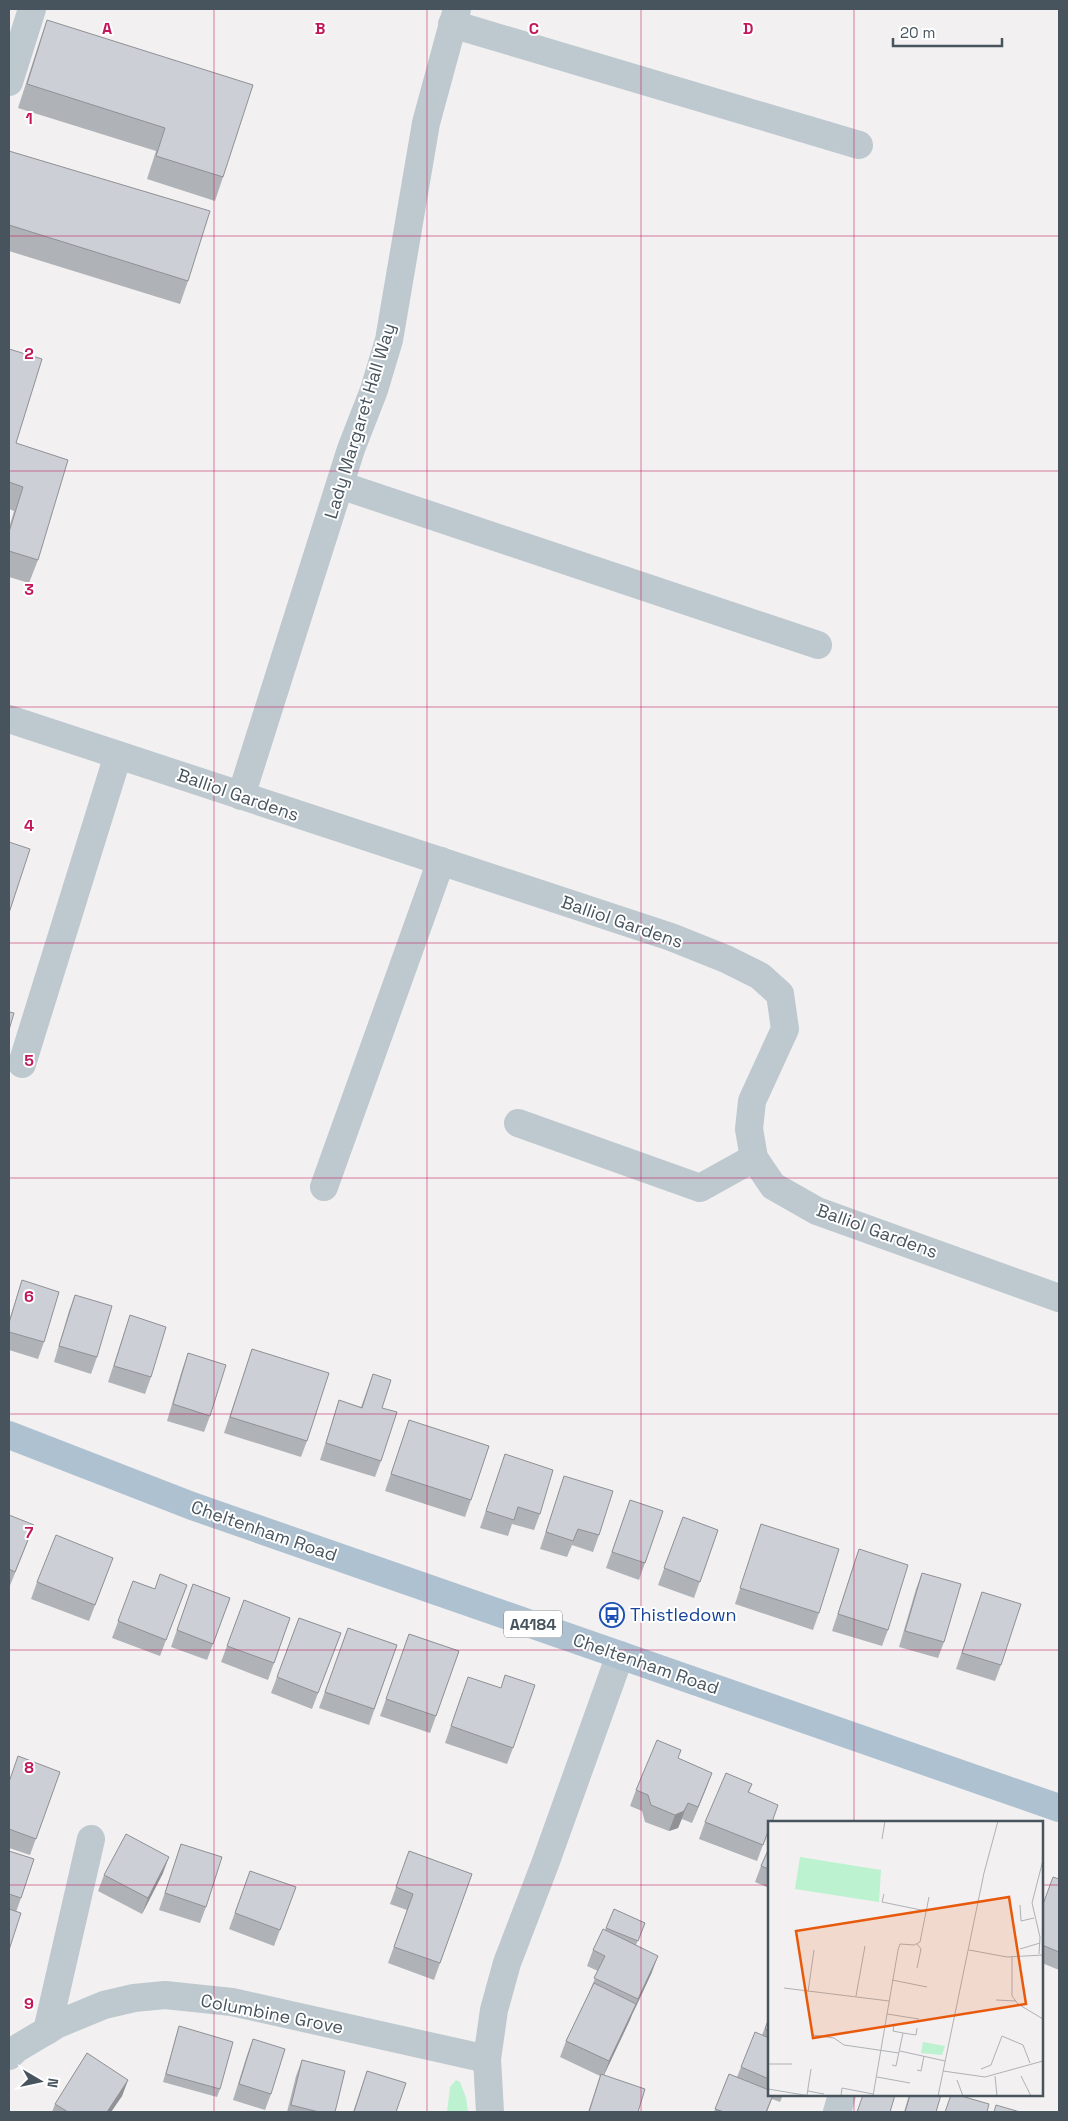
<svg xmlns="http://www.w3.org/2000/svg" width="1068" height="2121" font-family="'Space Grotesk',sans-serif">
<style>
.green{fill:#bcf2cf}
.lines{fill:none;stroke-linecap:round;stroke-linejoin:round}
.minor{stroke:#bdc8cf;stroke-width:28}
.major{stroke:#aec1d0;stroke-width:28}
.wall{fill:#afb2b7}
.shaded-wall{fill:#8f9195}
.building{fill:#cccfd5;stroke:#8f9195}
.grid{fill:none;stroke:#c2185b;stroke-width:1;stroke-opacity:0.55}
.labels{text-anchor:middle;stroke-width:4;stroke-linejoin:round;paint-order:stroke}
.shield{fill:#fff;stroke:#7e878e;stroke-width:1}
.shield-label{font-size:16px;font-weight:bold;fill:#47545e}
.street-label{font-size:18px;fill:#47545e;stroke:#fff}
.transit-label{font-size:18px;fill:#164399;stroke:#fff;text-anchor:start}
.inset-road{fill:none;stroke:#aeb2b6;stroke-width:1}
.view{fill:#e8590c;fill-opacity:0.15;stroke:#e8590c;stroke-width:2.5}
.inset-edge{fill:none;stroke:#47545e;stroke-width:2.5}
.grid-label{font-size:16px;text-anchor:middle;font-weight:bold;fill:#c2185b;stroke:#fff;stroke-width:4;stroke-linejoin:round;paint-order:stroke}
</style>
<rect width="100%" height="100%" fill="#f2f0f0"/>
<path class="green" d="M456 2080 460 2082 466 2098 468 2112H447L450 2087Z"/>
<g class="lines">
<g class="minor">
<path d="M452 24 859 145"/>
<path d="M9 82 32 9"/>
<path d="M340 485 818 645"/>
<path d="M9 719 671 937 726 959 760 976 780 994 785 1029 752 1101 749 1129 754 1158 773 1186 817 1211 1059 1298"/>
<path d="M241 796 351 449 374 390 389 340 426 123 457 9"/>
<path d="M22 1064 118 755"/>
<path d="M518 1123 700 1188 754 1158"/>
<path d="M324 1187 441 861"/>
<path d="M47 2031 91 1839"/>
<path d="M9 2056 16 2049 58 2024 104 2005 134 1998 165 1995 232 2002 487 2059"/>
<path d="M490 2112 487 2059 494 2010 507 1963 545 1864 620 1655"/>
<path d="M837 2112 842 2095"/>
</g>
<path class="major" d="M9 1435 192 1506 1059 1808"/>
</g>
<g class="wall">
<path d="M47 20 223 177 215 201 147 179 156 151 18 108 39 43Z"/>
<path d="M9 151 188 281 180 304 9 251Z"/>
<path d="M9 349 16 443 38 560 29 583 9 577V528L14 511 9 509Z"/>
<path d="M22 1280 44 1342 38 1359 9 1350V1321Z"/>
<path d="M75 1295 97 1357 91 1374 54 1362 69 1311Z"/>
<path d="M130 1315 151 1377 145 1394 108 1382Z"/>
<path d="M252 1349 307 1441 301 1457 224 1433Z"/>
<path d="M188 1353 210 1416 204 1432 167 1421 182 1370Z"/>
<path d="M373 1374 381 1461 375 1477 320 1460 339 1400 361 1407Z"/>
<path d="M409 1420 471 1500 465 1517 385 1491Z"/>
<path d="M505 1454 540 1514 534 1530 512 1524 508 1536 480 1528Z"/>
<path d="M564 1476 599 1535 593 1552 572 1545 567 1557 540 1549Z"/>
<path d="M630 1500 663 1511 639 1580 606 1568Z"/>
<path d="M9 1515 28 1541 9 1588Z"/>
<path d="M683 1517 718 1530 694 1598 658 1585Z"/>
<path d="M761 1524 819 1613 813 1630 735 1604Z"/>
<path d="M859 1549 888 1630 882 1646 832 1631Z"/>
<path d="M922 1573 944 1642 938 1658 899 1647 916 1589Z"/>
<path d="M107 1574 89 1621 31 1599 37 1582Z"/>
<path d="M133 1581 155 1589 187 1585 160 1656 112 1638Z"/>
<path d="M193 1584 230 1598 207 1660 171 1647Z"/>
<path d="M982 1592 1001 1665 995 1681 956 1669Z"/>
<path d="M244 1600 290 1618 268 1680 221 1662Z"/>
<path d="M299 1618 341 1633 312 1709 271 1693Z"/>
<path d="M348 1628 397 1645 369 1725 319 1708Z"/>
<path d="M409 1634 459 1651 430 1733 380 1716Z"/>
<path d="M462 1693 513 1748 507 1764 445 1743Z"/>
<path d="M678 1758 712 1773 692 1823 682 1819 678 1828 669 1831 645 1822 642 1811 630 1806 636 1790Z"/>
<path d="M60 1772 30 1855 9 1848V1782Z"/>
<path d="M752 1784 749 1792 769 1829 757 1861 699 1839 705 1822Z"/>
<path d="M181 1844 206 1907 200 1923 159 1910Z"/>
<path d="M769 1848V1888L755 1882 761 1866Z"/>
<path d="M9 1851 21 1898 16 1912 9 1950Z"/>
<path d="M409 1851 472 1874 434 1980 388 1963 407 1910 390 1904Z"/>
<path d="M250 1871 296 1887 274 1946 229 1929Z"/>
<path d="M163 1873 142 1914 98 1891 104 1875Z"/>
<path d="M1059 1879V1970L1042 1963V1907Z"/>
<path d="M614 1909 645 1923 636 1945 652 1972 604 2075 638 2112H588L600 2076 560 2057 566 2041 589 1993 598 1971 587 1966 593 1950 605 1930Z"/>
<path d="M769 2018V2095H783L780 2102 772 2099 767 2112H714L729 2074 737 2077 741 2067 762 2035Z"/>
<path d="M179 2026 220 2089 217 2097 163 2082Z"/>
<path d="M253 2039 271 2094 265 2110 233 2100 247 2055Z"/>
<path d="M302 2060 335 2112H287L296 2076Z"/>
<path d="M367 2071 396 2112H353Z"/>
<path d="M128 2080 122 2096 111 2112H52L55 2104Z"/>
<path d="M909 2095H941L936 2112H904Z"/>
</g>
<g class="shaded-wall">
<path d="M712 1773 706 1789 692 1823 698 1807Z"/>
<path d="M688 1803 678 1828 669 1831 675 1815Z"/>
<path d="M169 1857 163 1873 142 1914 148 1898Z"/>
<path d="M658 1956 652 1972 632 2015 638 1999Z"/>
<path d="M636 2004 630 2020 603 2077 609 2061Z"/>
<path d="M128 2080 122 2096 111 2112H107Z"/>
</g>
<g class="building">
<path d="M47 20 253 85 223 177 156 156 165 128 27 84Z"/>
<path d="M9 151 210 211 188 281 9 225Z"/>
<path d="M9 349 42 359 16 443 68 460 38 560 9 551V532L23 487 9 482Z"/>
<path d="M9 842 30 849 9 913Z"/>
<path d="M9 1012 14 1013 9 1030Z"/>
<path d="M22 1280 59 1292 44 1342 9 1332V1323Z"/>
<path d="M75 1295 112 1306 97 1357 59 1346Z"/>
<path d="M130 1315 166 1327 151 1377 114 1366Z"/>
<path d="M252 1349 329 1373 307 1441 230 1417Z"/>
<path d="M188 1353 226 1365 210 1416 173 1404Z"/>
<path d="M373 1374 391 1380 382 1408 397 1412 381 1461 326 1443 339 1400 362 1408Z"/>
<path d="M409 1420 489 1446 471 1500 391 1474Z"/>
<path d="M505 1454 553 1470 540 1514 518 1507 514 1520 486 1511Z"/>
<path d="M564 1476 613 1491 599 1535 578 1529 573 1541 546 1532Z"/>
<path d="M630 1500 663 1511 645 1563 612 1552Z"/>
<path d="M9 1515 34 1525 15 1572 9 1569Z"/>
<path d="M683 1517 718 1530 700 1582 664 1568Z"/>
<path d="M761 1524 839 1549 819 1613 740 1588Z"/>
<path d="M56 1535 113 1558 95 1605 37 1582Z"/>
<path d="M859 1549 908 1565 888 1630 838 1614Z"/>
<path d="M922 1573 961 1584 944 1642 905 1631Z"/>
<path d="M160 1574 187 1585 166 1640 118 1621 133 1581 155 1589Z"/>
<path d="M193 1584 230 1598 213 1644 177 1630Z"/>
<path d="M982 1592 1021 1604 1001 1665 962 1653Z"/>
<path d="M244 1600 290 1618 274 1663 227 1646Z"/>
<path d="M299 1618 341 1633 318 1693 277 1677Z"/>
<path d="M348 1628 397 1645 374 1709 325 1692Z"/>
<path d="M409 1634 459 1651 436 1716 386 1699Z"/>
<path d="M505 1675 535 1685 513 1748 451 1726 468 1677 501 1688Z"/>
<path d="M657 1740 681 1750 678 1758 712 1773 698 1807 688 1803 684 1811 675 1815 651 1805 648 1795 636 1790Z"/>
<path d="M18 1756 60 1772 36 1839 9 1829V1782Z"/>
<path d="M726 1773 752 1784 748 1792 778 1805 772 1822H769V1829L763 1845 705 1822Z"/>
<path d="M126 1834 169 1857 148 1898 104 1875Z"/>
<path d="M181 1844 222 1857 206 1907 165 1893Z"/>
<path d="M769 1848V1869L761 1866Z"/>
<path d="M9 1851 34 1859 21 1898 9 1894Z"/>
<path d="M409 1851 472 1874 440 1963 394 1947 413 1894 396 1887Z"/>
<path d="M250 1871 296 1887 280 1930 235 1913Z"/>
<path d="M1053 1877 1059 1879V1952L1042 1945V1907Z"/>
<path d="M9 1909 21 1913 9 1950Z"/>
<path d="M614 1909 645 1923 638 1941 606 1928Z"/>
<path d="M603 1929 658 1956 638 1999 594 1978 605 1956 593 1950Z"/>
<path d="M594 1983 636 2004 609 2061 566 2041Z"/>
<path d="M769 2018V2031L765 2029Z"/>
<path d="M179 2026 233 2042 220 2089 166 2074Z"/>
<path d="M755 2032 769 2038V2079L741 2067Z"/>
<path d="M253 2039 285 2049 271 2094 239 2084Z"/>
<path d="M87 2053 128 2080 107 2112H68L55 2104Z"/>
<path d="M302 2060 345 2071 335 2112H319L291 2105Z"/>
<path d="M367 2071 406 2083 396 2112H354Z"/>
<path d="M601 2074 645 2089 638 2112H589Z"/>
<path d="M729 2074 769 2090V2095H773L766 2112H724L715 2109Z"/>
<path d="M863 2095H895L890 2112H857Z"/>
<path d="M910 2095H941L936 2112H905Z"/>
<path d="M951 2095H958L989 2104 987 2112H945Z"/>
<path d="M996 2105 1020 2112H994Z"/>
</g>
<path class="grid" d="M214 9V2112M427 9V2112M641 9V2112M854 9V1822M9 236H1059M9 471H1059M9 707H1059M9 943H1059M9 1178H1059M9 1414H1059M9 1650H1059M9 1885H769M1042 1885H1059M854 2095V2112"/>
<defs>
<symbol id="bus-ring" viewBox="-11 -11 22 22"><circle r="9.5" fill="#fff" stroke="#1a4fb4" stroke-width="1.5"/><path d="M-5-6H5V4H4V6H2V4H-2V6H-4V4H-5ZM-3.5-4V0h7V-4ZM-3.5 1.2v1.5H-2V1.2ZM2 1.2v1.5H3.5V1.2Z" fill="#1a4fb4"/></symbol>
</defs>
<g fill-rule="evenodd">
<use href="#bus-ring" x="598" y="1601" width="28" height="28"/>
</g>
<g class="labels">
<rect class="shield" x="504" y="1610.5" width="58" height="27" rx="4"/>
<g class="shield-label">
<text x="533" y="1630">A4184</text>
</g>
<g class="street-label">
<text transform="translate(360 421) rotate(-73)" y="6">Lady Margaret Hall Way</text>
<text transform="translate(238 795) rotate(19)" y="6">Balliol Gardens</text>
<text transform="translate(622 922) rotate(19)" y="6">Balliol Gardens</text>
<text transform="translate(877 1231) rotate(20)" y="6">Balliol Gardens</text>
<text transform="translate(264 1531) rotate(19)" y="6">Cheltenham Road</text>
<text transform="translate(646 1664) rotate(19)" y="6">Cheltenham Road</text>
<text transform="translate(272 2014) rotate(11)" y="6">Columbine Grove</text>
</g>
<g class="transit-label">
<text x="630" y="1621">Thistledown</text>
</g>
</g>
<g transform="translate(768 1821)">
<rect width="275" height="275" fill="#f2f0f0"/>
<path d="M32 36 113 49 111 81 27 68ZM155 221 177 225 174 234 153 232Z" fill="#bcf2cf"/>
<path class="inset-road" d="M114 18 117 0M116 73 114 81 158 90M252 84 253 100 266 97M149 123 153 128 149 147M252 128 272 122M201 129 239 136 275 134M271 133 272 116 264 82 275 39M244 135V175L250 183 275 198M124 159 159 166M16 167 121 180M40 171 46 129M88 175 97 125M228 179 248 180M119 193 151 198M135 212 148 214 149 207M45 214 66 217 76 224 131 232M132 230 177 240M0 243H24M124 244 128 245 135 212 125 210 126 204M213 248 223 244 234 215 255 224 262 242M149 249 153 250 156 235M175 250 217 256 275 240M227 255 229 275M253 255 263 275M109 256 142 262M189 259 195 275M0 268 42 275M40 270 56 273M39 274 43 248M73 275 74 267 105 273M105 275 130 129 132 123 146 124 152 121 161 76M170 275 216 52 230 0"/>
<path class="view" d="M241 76 258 183 45 217 28 110Z"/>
<rect width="275" height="275" class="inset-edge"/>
</g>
<g class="grid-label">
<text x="107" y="34">A</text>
<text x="320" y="34">B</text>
<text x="534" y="34">C</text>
<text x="748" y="34">D</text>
<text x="29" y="124">1</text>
<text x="29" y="359">2</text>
<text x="29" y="595">3</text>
<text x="29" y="831">4</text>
<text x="29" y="1066">5</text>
<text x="29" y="1302">6</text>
<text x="29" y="1538">7</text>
<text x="29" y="1773">8</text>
<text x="29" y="2009">9</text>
</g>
<rect width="1068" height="2121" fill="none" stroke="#47545e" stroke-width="20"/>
<g transform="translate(40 2081) rotate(99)" stroke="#ffffff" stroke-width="4" paint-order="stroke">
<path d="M0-4L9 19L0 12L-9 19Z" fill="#47545e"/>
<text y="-8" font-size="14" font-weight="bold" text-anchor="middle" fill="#47545e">N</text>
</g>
<path d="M893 38v8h109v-8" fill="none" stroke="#47545e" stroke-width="2.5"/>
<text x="900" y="38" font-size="15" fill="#47545e" stroke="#ffffff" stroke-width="4" paint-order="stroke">20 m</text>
</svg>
